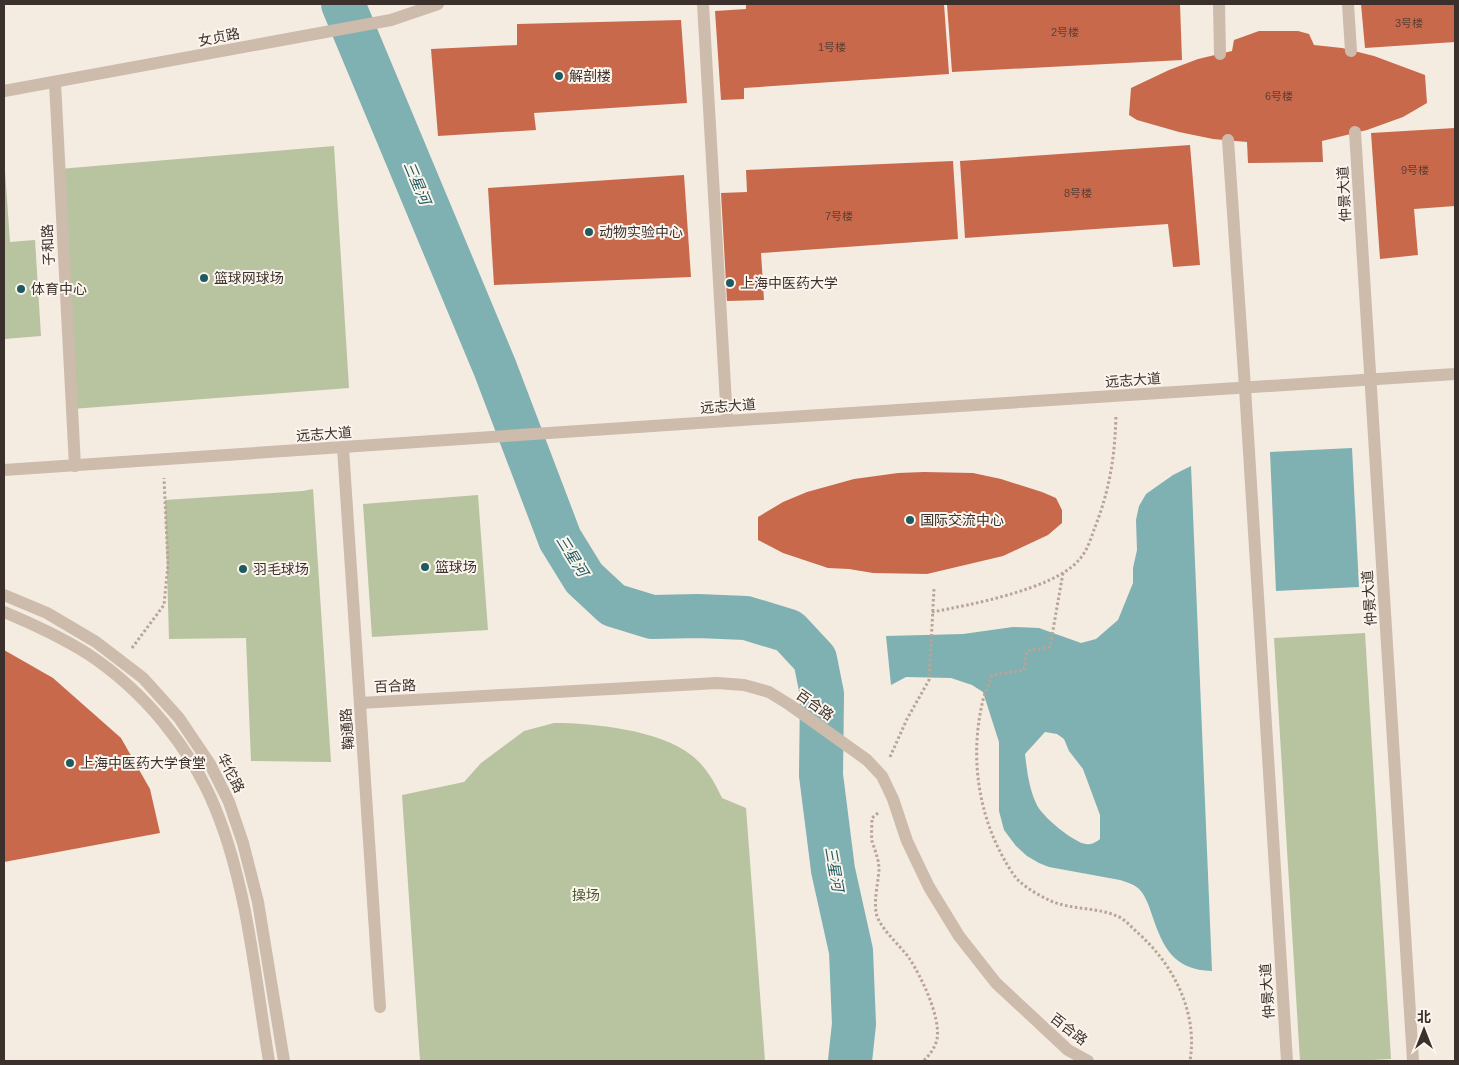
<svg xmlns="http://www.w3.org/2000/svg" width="1459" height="1065" font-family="Arial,'Noto Sans SC',sans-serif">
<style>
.green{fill:#b8c4a0}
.water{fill:#7fb0b2;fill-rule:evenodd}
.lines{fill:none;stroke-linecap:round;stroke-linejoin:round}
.river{stroke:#7fb0b2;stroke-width:44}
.building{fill:#c8694b}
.path{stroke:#b9a596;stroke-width:3;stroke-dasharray:2.5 2.5;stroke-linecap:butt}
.service{stroke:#cdbbac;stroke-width:12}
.minor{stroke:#cdbbac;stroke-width:12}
.poi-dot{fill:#1f5a5e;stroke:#fbf5ee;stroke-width:2}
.labels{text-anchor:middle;stroke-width:4;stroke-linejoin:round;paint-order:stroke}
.number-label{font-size:11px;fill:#5e3e33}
.street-label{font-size:14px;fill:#3b302b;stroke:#fbf5ee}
.poi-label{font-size:14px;fill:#3b302b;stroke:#fbf5ee;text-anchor:start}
.park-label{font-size:14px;fill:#4a5a2e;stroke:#fbf5ee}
.water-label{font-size:15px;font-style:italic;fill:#1f5a5e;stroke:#fbf5ee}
</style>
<rect width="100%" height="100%" fill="#f4ebe1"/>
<g class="green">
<path d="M334 146 349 388 72 409 59 169Z"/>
<path d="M4 157 10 242 35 240 41 336 4 339Z"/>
<path d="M313 489 331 762 251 761 246 638 169 639 165 500 303 491Z"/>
<path d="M478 495 488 630 372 637 363 504Z"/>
<path d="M1365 633 1391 1059 1354 1061H1300L1274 638Z"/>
<path d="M554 723C593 723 660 730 691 755 705 765 715 783 722 798L746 808 765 1061H420L402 795 464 782 481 763 524 731Z"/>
</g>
<g class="water">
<path d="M1352 448 1359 587 1276 591 1270 452Z"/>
<path d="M1191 466 1212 971C1174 970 1163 948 1152 915 1149 906 1145 894 1138 888 1133 884 1126 882 1120 880L1049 867 1039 863 1027 856 1016 846 1004 830 999 811V742L983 692 972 685 951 678 906 677 891 685 886 636 963 634 1013 627 1039 628 1081 643 1096 639 1118 620 1133 583V568L1137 550 1136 520 1139 506 1146 494 1173 475ZM1045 732 1057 734 1064 739 1069 751 1083 769 1100 815V839C1096 842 1092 845 1086 844 1074 843 1040 815 1036 803 1029 788 1027 771 1025 754Z"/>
</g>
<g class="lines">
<path class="river" d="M343 4 495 368 560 539 584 578 613 605 652 617 698 616 746 618 789 631 815 659 822 694 821 775 833 870 851 951 854 1024 850 1061"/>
</g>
<g class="building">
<path d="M746 4H944L949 74 744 88V99L721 100 715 11 746 9Z"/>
<path d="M947 4H1180L1182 60 952 72Z"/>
<path d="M1361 4H1455V42L1365 48Z"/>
<path d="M681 20 687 103 534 113 536 130 438 136 431 49 517 45V24Z"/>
<path d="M1259 31H1298L1309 34 1314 45 1342 48 1374 56 1425 75 1427 103 1403 117 1367 130 1322 141 1323 162 1248 163 1247 142 1213 139 1179 132 1137 120 1129 115 1131 88 1169 70 1198 59 1232 51 1234 40Z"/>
<path d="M1455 128V206L1414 209 1418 255 1380 259 1371 133Z"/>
<path d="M1190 145 1200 265 1173 267 1168 224 965 238 960 161Z"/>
<path d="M953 161 958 239 761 253 764 300 727 301 721 193 747 192 746 170Z"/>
<path d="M684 175 691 277 494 285 488 188Z"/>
<path d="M924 472 973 473 1001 479 1042 492 1056 498 1062 510V523L1048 535 1003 556 927 574 873 573 849 569 828 568 783 553 758 540V517L783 502 807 492 854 479 898 473Z"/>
<path d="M4 650 53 678 121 738 150 789 160 833 4 862Z"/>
</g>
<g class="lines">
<g class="path">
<path d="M1063 573 1050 647 1027 651 1024 670 992 675C989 684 985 692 983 700 970 753 977 811 1004 859 1008 866 1013 875 1019 881 1028 889 1040 896 1051 901 1072 910 1096 907 1117 916 1125 919 1132 928 1138 933 1174 965 1198 1013 1190 1061"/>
<path d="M932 612C970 605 1053 589 1078 561 1087 552 1091 538 1095 527 1110 489 1115 455 1116 415"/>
<path d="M132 648 164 605 168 564 164 478"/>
<path d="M890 757 907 719 929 680 934 589"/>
<path d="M878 813 872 818C872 825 871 834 872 841 875 851 879 859 879 870 878 884 874 898 876 912 878 927 900 945 909 958 921 976 941 1017 937 1039 935 1048 929 1056 923 1061"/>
</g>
<g class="service">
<path d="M703 4 727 421"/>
<path d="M1219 4 1220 54"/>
<path d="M1348 4 1351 51"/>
<path d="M55 83 75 466"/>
<path d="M4 91 391 20 438 4"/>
<path d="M1355 132 1413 1061"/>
<path d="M1228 140 1245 388 1287 1061"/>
<path d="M343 448 380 1007"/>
<path d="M4 470 727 421 1455 374"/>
<path d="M360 703 717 683 744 685 769 692 790 705 867 760 882 776 893 799 907 841 929 887 959 936 996 983 1068 1050 1088 1061"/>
</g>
<g class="minor">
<path d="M4 595 47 613 96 642 143 678 179 718 210 764 229 802 243 843 258 902 284 1061"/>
<path d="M4 612C33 624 61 637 88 654 144 691 191 748 216 810 248 889 255 978 269 1061"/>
</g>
</g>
<g class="poi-dot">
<circle cx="559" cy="76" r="5"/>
<circle cx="589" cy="232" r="5"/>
<circle cx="204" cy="278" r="5"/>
<circle cx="730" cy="283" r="5"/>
<circle cx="21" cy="289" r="5"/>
<circle cx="910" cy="520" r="5"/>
<circle cx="425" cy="567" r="5"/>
<circle cx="243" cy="569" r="5"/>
<circle cx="70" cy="763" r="5"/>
</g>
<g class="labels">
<g class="number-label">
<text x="1409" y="27">3号楼</text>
<text x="1065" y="36">2号楼</text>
<text x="832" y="51">1号楼</text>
<text x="1279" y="100">6号楼</text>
<text x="1415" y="174">9号楼</text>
<text x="1078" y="197">8号楼</text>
<text x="839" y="220">7号楼</text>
</g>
<g class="street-label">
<text transform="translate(219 37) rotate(-11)" y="5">女贞路</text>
<text transform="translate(1344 194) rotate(-93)" y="5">仲景大道</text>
<text transform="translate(48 245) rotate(-93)" y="5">子和路</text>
<text transform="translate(1133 380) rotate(-4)" y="5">远志大道</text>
<text transform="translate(728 406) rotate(-4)" y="5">远志大道</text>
<text transform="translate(324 434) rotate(-4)" y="5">远志大道</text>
<text transform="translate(1369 598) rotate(-94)" y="5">仲景大道</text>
<text transform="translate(395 686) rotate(-3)" y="5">百合路</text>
<text transform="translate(815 705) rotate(35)" y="5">百合路</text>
<text transform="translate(347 729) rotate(-94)" y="5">鞠通路</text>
<text transform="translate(231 773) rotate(63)" y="5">华佗路</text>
<text transform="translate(1267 991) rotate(-94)" y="5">仲景大道</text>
<text transform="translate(1069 1029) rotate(38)" y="5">百合路</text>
</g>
<g class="poi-label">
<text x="569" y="81">解剖楼</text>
<text x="599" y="237">动物实验中心</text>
<text x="214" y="283">篮球网球场</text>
<text x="740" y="288">上海中医药大学</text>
<text x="31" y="294">体育中心</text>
<text x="920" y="525">国际交流中心</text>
<text x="435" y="572">篮球场</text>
<text x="253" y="574">羽毛球场</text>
<text x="80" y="768">上海中医药大学食堂</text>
</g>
<g class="park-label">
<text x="586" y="900">操场</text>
</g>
<g class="water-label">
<text transform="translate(417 183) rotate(67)" y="5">三星河</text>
<text transform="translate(572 556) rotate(58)" y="5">三星河</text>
<text transform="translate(834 869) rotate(80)" y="5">三星河</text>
</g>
</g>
<rect width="1459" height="1065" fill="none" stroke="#3b302b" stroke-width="10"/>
<g transform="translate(1424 1030)" stroke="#fbf5ee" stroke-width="4" paint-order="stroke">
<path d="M0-4L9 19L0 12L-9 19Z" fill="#3b302b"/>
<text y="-8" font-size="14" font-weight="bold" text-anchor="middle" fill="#3b302b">北</text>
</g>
</svg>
